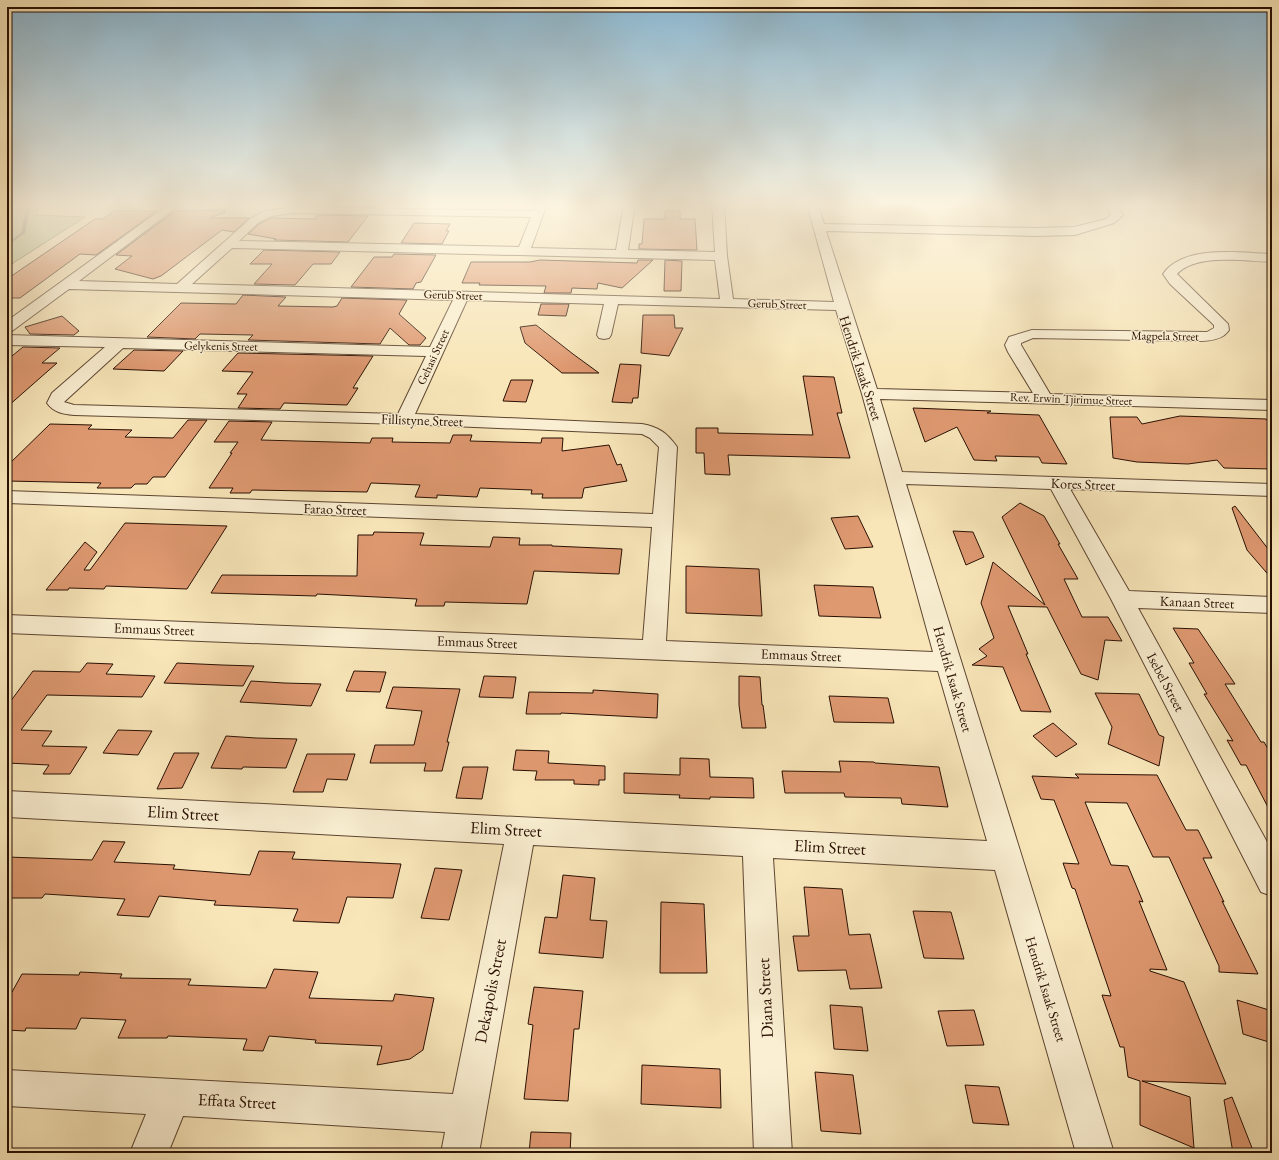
<svg xmlns="http://www.w3.org/2000/svg" width="1279" height="1160" font-family="'EB Garamond',serif">
<style>
.green{fill:#b7c694;stroke:#706a4b}
.lines{fill:none;stroke-linecap:round;stroke-linejoin:round}
.stream{fill:#6f786d;fill-rule:evenodd}
.building{fill:#df9971;stroke:#290f02}
.minor-casing{stroke:#5d4530;stroke-width:2}
.minor{fill:#faefd2;fill-rule:evenodd}
.labels{text-anchor:middle;stroke-width:3;stroke-linejoin:round;paint-order:stroke}
.far-street-label{font-size:12px;fill:#290f02;stroke:#faefd2}
.street-label{font-size:14px;fill:#290f02;stroke:#faefd2}
.near-street-label{font-size:17px;fill:#290f02;stroke:#faefd2}
</style>
<rect width="100%" height="100%" fill="#f8e6b9"/>
<filter id="stains"><feTurbulence type="fractalNoise" baseFrequency=".005" numOctaves="4"/><feColorMatrix values="0 0 0 0 .2 0 0 0 0 .09 0 0 0 0 .02 0 0 0 .5 -.17"/></filter>
<radialGradient id="worn" r=".72"><stop offset=".6" stop-color="#630" stop-opacity="0"/><stop offset="1" stop-color="#630" stop-opacity=".3"/></radialGradient>
<path class="green" d="M10 204H45L39 208 36 215 85 217 7 267V212Z"/>
<g class="lines">
<path class="stream" d="M29 204H33L30 207 25 233 7 246V243L21 233 26 207Z"/>
</g>
<g class="building">
<path d="M316 204H377L375 207 316 206Z"/>
<path d="M225 210V212L210 218H249L234 232 222 230 161 276 153 279 115 269 132 256 116 255 175 211Z"/>
<path d="M114 211H157L96 255 80 254 20 298H7V279L95 219H103Z"/>
<path d="M665 211H680V219H695L697 250 639 249V244H642L644 219H665Z"/>
<path d="M316 215 368 216 348 242 274 240 276 239 248 234 259 224 271 218 316 219Z"/>
<path d="M414 223 450 224 446 231H449L442 244 401 243Z"/>
<path d="M264 250 340 252 331 264H313L295 285 254 284 272 264H250Z"/>
<path d="M394 254 436 255 421 282 416 283 413 289 351 287 374 257H392Z"/>
<path d="M540 260 637 263 638 260H653L622 288 598 283 597 289 572 288 571 293H544L546 286 479 285 480 283H462L471 262H530Z"/>
<path d="M665 260 682 261 681 291H664Z"/>
<path d="M243 295 286 297 278 306 333 307 337 306 342 298 407 300 399 314 426 338 420 345H409L390 328 380 344 248 340 253 335 200 334 195 339 147 337 181 303 236 304Z"/>
<path d="M541 304H569L566 316 538 315Z"/>
<path d="M643 315H674L675 328H683L669 356 641 353Z"/>
<path d="M62 316 79 331 74 335 30 334 25 327Z"/>
<path d="M536 325 573 354 599 373H562L525 343 520 327Z"/>
<path d="M23 347 60 348 42 363H57L7 407V360Z"/>
<path d="M134 350 183 351 164 371 113 369Z"/>
<path d="M238 353 373 356 353 388H358L347 405 284 403 280 409 238 408 247 394H237L253 372 222 371Z"/>
<path d="M620 364 641 365 638 398H633L632 403 612 402Z"/>
<path d="M803 376 834 377 842 413H837L850 458 728 455 730 475 705 474 704 453H696V428H718V433L813 435Z"/>
<path d="M511 380H533L526 402 503 401Z"/>
<path d="M913 408 991 411 987 413 1039 415 1067 464 1042 463 1039 457 995 456 997 461 974 460 957 427 925 442Z"/>
<path d="M1180 416 1266 419 1272 426V469L1224 468 1217 460 1188 464 1137 462 1113 458 1110 417H1137L1142 424Z"/>
<path d="M188 420H207L165 477H153L147 484H135L131 488H97L101 483 7 481V466L50 424 92 425 88 429 132 430 125 437 173 438Z"/>
<path d="M229 421 272 422 261 440 370 443 372 438H393L392 442 450 443 453 435H472L470 441 541 443 542 438H563L562 451 609 445 617 465 621 464 627 481 584 488 582 498H542L543 494H531L532 490 480 488 477 497 437 495V498L415 497 420 485 371 483 367 492 252 490 250 493H230L233 488H209L232 453H230L238 442H214Z"/>
<path d="M1020 503 1044 516 1060 544H1058L1078 579H1064L1082 617H1108L1122 641 1105 640 1098 680 1081 674 1047 607 1008 606 1028 654H1026L1051 712 1021 711 1003 667 972 665 987 656 979 649 994 638 981 603 993 562 1045 605 1002 517Z"/>
<path d="M1235 506 1272 554V579L1247 550 1232 508Z"/>
<path d="M858 516 873 547 845 549 831 518Z"/>
<path d="M125 523 227 526 187 589 106 586 104 589 69 588 68 590H46L85 542 97 552 84 570H90Z"/>
<path d="M953 531 973 532 984 557 966 565Z"/>
<path d="M374 532 424 533 420 545 490 547 493 537 520 538 519 545H552V546L622 549 619 574 534 571 527 604 445 602 444 606H415L417 599 317 594 316 596 211 593 222 575 357 576 358 535H373Z"/>
<path d="M686 566 759 569 762 616 686 613Z"/>
<path d="M814 585 873 587 881 618 819 616Z"/>
<path d="M1173 628 1198 629 1235 684H1225L1261 742H1264L1272 756V815L1246 765H1241L1227 740 1233 741 1204 694H1207L1189 663H1194Z"/>
<path d="M87 663 113 664 106 674 155 676 142 697 47 695 21 730 52 731 42 746 87 747 70 774H43L49 765 7 763V706L33 671 80 672Z"/>
<path d="M177 663 222 665 254 666 243 686 164 683Z"/>
<path d="M354 671 386 672 380 692 346 691Z"/>
<path d="M484 676 516 677 513 698 479 697Z"/>
<path d="M739 676 760 677 762 705H763L766 728H742L739 705Z"/>
<path d="M251 681 284 683 321 684 311 706 240 702Z"/>
<path d="M393 687 460 689 447 742H449L442 771H424L426 763H370L375 745H414L422 711 386 708Z"/>
<path d="M593 690 658 694 657 718 561 713V714H526L529 692 593 693Z"/>
<path d="M1095 693 1139 694 1159 735 1164 737 1159 766 1108 744 1112 727Z"/>
<path d="M829 696 888 698 894 723 834 722Z"/>
<path d="M1053 723 1077 744 1056 757 1033 736Z"/>
<path d="M118 730 152 731 138 755 103 753Z"/>
<path d="M226 736 256 738 297 739 286 768 243 767 242 769 211 768Z"/>
<path d="M516 750 549 751 548 763 605 766V780H599V785L574 784V780H535L537 771 513 770Z"/>
<path d="M174 753H199L182 788 157 789Z"/>
<path d="M307 754H355L347 780 327 779 323 792H293Z"/>
<path d="M680 758 709 759 710 777 753 778 754 798 710 797V799L679 798 680 795 624 793V773L680 775Z"/>
<path d="M839 761 874 762 875 763 939 767 948 807 902 804 901 798 845 797 844 793H785L782 771 841 772Z"/>
<path d="M463 767H488L482 799 456 798Z"/>
<path d="M1075 774 1157 775 1186 830H1198L1212 858H1203L1224 902 1222 901 1258 974 1219 972V966L1169 857H1153L1127 803 1085 802 1111 865 1128 866 1143 902 1139 901 1167 970 1150 969V971L1184 982 1226 1084 1142 1081 1190 1097 1194 1148 1140 1125V1081L1128 1077 1124 1047H1120L1102 995 1111 996 1075 889 1072 888 1063 863 1079 864 1054 800 1041 799 1032 776 1079 778Z"/>
<path d="M103 841 125 842 114 862 175 865 173 869 250 875 259 851 295 852 292 859 401 864 393 898 347 897 339 923 293 921 298 909 214 905 216 901 159 896 149 917 117 915 125 899 45 894 42 898H7V857L92 860Z"/>
<path d="M435 868 462 870 449 920 421 918Z"/>
<path d="M563 875 595 878 590 920 607 921 603 958 539 953 545 917 557 918Z"/>
<path d="M804 887 842 889 849 935 870 934 882 988 850 989 846 970 798 971 793 936H809Z"/>
<path d="M661 902 704 904 707 973H660Z"/>
<path d="M913 911 951 912 964 959 924 958Z"/>
<path d="M274 969 318 972 309 998 393 1001 395 994 434 998 423 1050 410 1059 377 1065 382 1046 315 1043 316 1040 269 1036 263 1051 243 1050 247 1039 168 1036 167 1038H118L126 1020 81 1018 76 1029 26 1028 25 1031 7 1030V1001L22 974 79 975 80 972 122 974 120 978 191 979 188 985 266 988Z"/>
<path d="M534 987 583 991 579 1029H574L568 1101 524 1099 533 1025 528 1024Z"/>
<path d="M1237 1000 1272 1011V1043L1243 1034Z"/>
<path d="M830 1005 862 1007 868 1051 834 1049Z"/>
<path d="M974 1010 984 1045 947 1046 938 1011Z"/>
<path d="M642 1065 720 1069 721 1108 641 1104Z"/>
<path d="M815 1072 853 1075 861 1134 821 1131Z"/>
<path d="M965 1085 999 1087 1009 1125 973 1123Z"/>
<path d="M1232 1097 1254 1153H1233L1224 1100Z"/>
<path d="M531 1132 571 1133 570 1153H529Z"/>
</g>
<g class="lines">
<defs>
<path id="minor" d="M169 204H181L79 281 177 284 250 219 265 211 294 207 534 211 536 204H547L531 248 616 250 624 204H635L628 250 715 252 712 204H724L727 256 733 299 834 302 807 204H818L824 224 1036 228 1074 227 1106 219 1111 214 1104 204H1115L1123 215 1114 223 1075 235 1036 236 826 231 877 389 1033 393 1008 352 1005 345 1009 337 1032 330 1207 332 1214 328V325L1170 284 1163 274C1184 244 1240 253 1272 254V262C1245 261 1196 253 1177 274L1228 324 1229 330C1223 340 1209 341 1198 341L1033 338 1021 343V345L1050 394 1272 400V410L880 399 902 472 1272 484V496L1070 489 1129 591 1272 597V613L1138 608 1272 851V896L1261 892 1111 599 1051 489 906 484 1114 1153H1076L995 870 773 858 792 1153H754L743 856 533 845 479 1153H441L445 1132 183 1116 168 1153H130L146 1114 7 1106V1070L453 1094 504 844 7 817V791L987 841 938 671 7 633V615L643 640 652 527 7 503V491L653 514 659 447 650 438 642 434 404 424 74 415C63 414 53 412 47 403L52 393 105 347 7 345V335L430 347 453 300 69 289 12 331 7 332V321ZM294 213 531 217 519 247 239 241 258 223 272 216ZM232 248 715 260 720 299 192 284ZM467 300 604 304 597 335 599 338 604 339 609 338 611 335 618 304 836 310 862 394 933 652 666 641 677 447C667 433 659 427 642 424L415 414ZM123 348 426 356 398 414 74 405 64 402Z"/>
</defs>
<use href="#minor" class="minor-casing"/>
<use href="#minor" class="minor"/>
</g>
<linearGradient id="sky" x2="0" y2="1"><stop stop-color="#8ab8d3"/><stop offset="0.56" stop-color="#fcf4e0"/><stop offset="1" stop-color="#fcf4e0" stop-opacity="0"/></linearGradient>
<rect width="1279" height="367" fill="url(#sky)"/>
<g class="labels">
<g class="far-street-label">
<text transform="translate(453 295) rotate(2)" y="4">Gerub Street</text>
<text transform="translate(777 304) rotate(2)" y="4">Gerub Street</text>
<text transform="translate(1165 336) rotate(1)" y="4">Magpela Street</text>
<text transform="translate(221 346) rotate(1)" y="4">Gelykenis Street</text>
<text transform="translate(433 357) rotate(-65)" y="4">Gehasi Street</text>
<text transform="translate(1071 399) rotate(2)" y="4">Rev. Erwin Tjirimue Street</text>
</g>
<g class="street-label">
<text transform="translate(861 368) rotate(72)" y="5">Hendrik Isaak Street</text>
<text transform="translate(422 420) rotate(2)" y="5">Fillistyne Street</text>
<text transform="translate(1083 484) rotate(2)" y="5">Kores Street</text>
<text transform="translate(335 509) rotate(2)" y="5">Farao Street</text>
<text transform="translate(1197 602) rotate(2)" y="5">Kanaan Street</text>
<text transform="translate(154 629) rotate(2)" y="5">Emmaus Street</text>
<text transform="translate(477 642) rotate(2)" y="5">Emmaus Street</text>
<text transform="translate(801 655) rotate(2)" y="5">Emmaus Street</text>
<text transform="translate(953 679) rotate(74)" y="5">Hendrik Isaak Street</text>
<text transform="translate(1166 682) rotate(62)" y="5">Isebel Street</text>
<text transform="translate(1046 989) rotate(73)" y="5">Hendrik Isaak Street</text>
</g>
<g class="near-street-label">
<text transform="translate(183 813) rotate(3)" y="6">Elim Street</text>
<text transform="translate(506 829) rotate(3)" y="6">Elim Street</text>
<text transform="translate(830 847) rotate(3)" y="6">Elim Street</text>
<text transform="translate(490 991) rotate(-79)" y="6">Dekapolis Street</text>
<text transform="translate(765 998) rotate(-93)" y="6">Diana Street</text>
<text transform="translate(237 1101) rotate(3)" y="6">Effata Street</text>
</g>
</g>
<rect width="1279" height="1160" fill="none" stroke="#f8e6b9" stroke-width="24"/>
<rect x="8" y="8" width="1263" height="1144" fill="none" stroke="#290f02" stroke-width="2"/>
<rect x="12" y="12" width="1255" height="1136" fill="none" stroke="#290f02"/>
<rect width="100%" height="100%" filter="url(#stains)"/>
<rect width="100%" height="100%" fill="url(#worn)"/>
</svg>
